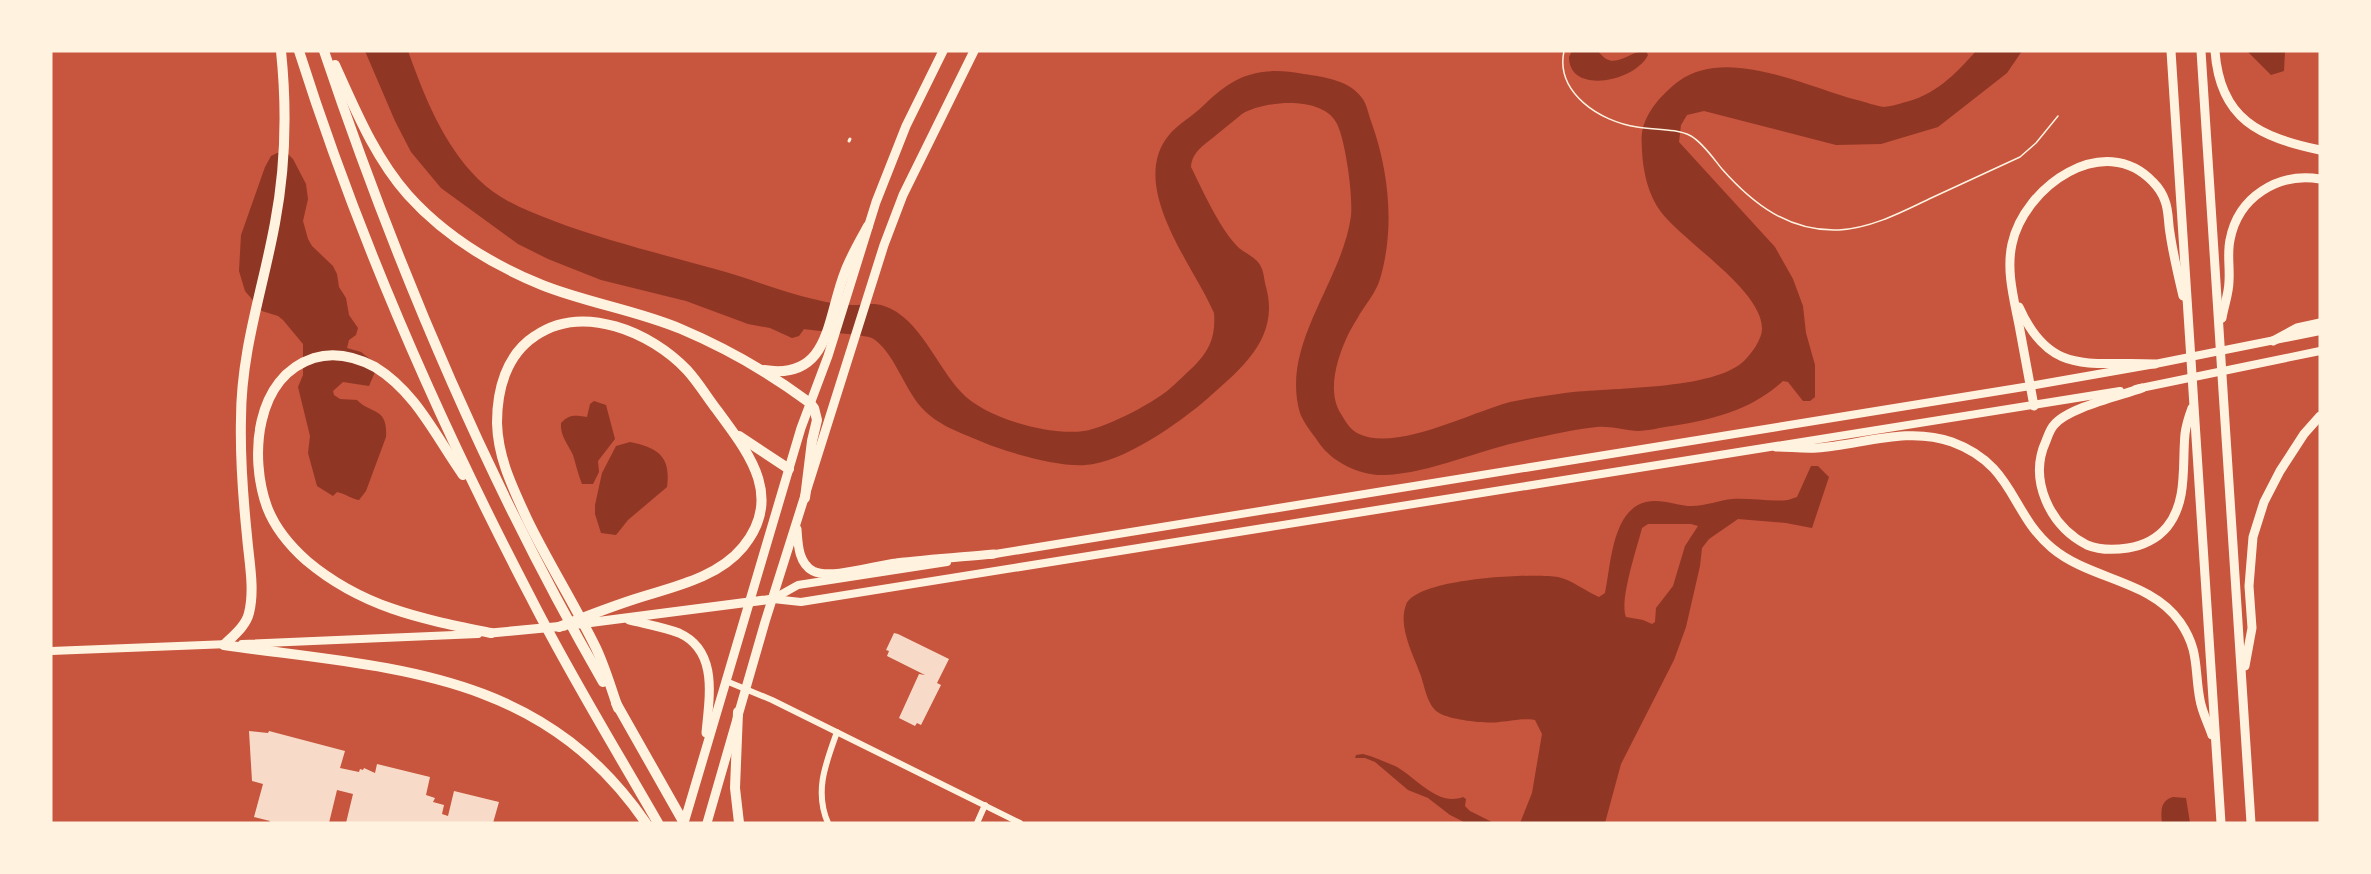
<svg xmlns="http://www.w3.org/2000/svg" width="2371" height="874" font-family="Roboto,sans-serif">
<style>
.water{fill:#8f3625;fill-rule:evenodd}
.building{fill:#f7dbc8}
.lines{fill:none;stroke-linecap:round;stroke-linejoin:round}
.path{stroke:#fff3e0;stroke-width:1.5}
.service{stroke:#fff3e0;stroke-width:3}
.minor{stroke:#fff3e0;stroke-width:6}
.secondary{stroke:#fff3e0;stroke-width:8}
.primary{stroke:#fff3e0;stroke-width:9}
.motorway{stroke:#fff3e0;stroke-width:10}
</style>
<rect width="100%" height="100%" fill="#c8553d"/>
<g class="water">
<path d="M365 51H408C425 98 443 144 478 179 499 200 527 211 554 221 607 241 661 254 715 269 748 278 780 291 813 299 825 302 840 305 853 305 863 305 874 302 884 306 919 317 937 367 961 392 984 418 1050 436 1084 431 1106 428 1158 401 1174 385 1198 362 1217 350 1214 313 1194 266 1127 186 1169 135 1178 124 1193 116 1204 105 1235 74 1260 66 1304 74 1324 77 1349 80 1362 98 1367 104 1369 117 1372 124 1389 172 1395 229 1380 279 1376 293 1364 306 1357 319 1349 331 1342 347 1338 361 1333 378 1331 399 1341 414 1346 422 1350 430 1359 434 1396 452 1472 412 1510 402 1528 398 1547 396 1565 393 1608 387 1715 391 1745 360 1752 353 1762 339 1762 329 1763 291 1684 242 1661 212 1648 195 1643 171 1642 151 1642 145 1641 139 1642 133 1645 112 1663 93 1679 81 1727 46 1807 87 1857 100 1865 102 1876 106 1884 107 1887 107 1900 104 1902 103 1934 96 1955 75 1976 51H2022L2007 73 1938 127 1881 144 1836 145 1704 111 1687 115 1681 125 1679 142 1775 247 1793 279 1803 306 1806 333 1815 365V397L1810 401H1803L1788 382 1783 381C1751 410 1714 419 1672 426 1661 427 1649 431 1637 431 1624 430 1610 426 1597 427 1574 429 1550 435 1527 440 1481 449 1431 473 1385 475 1361 476 1333 463 1319 443 1313 434 1304 424 1300 413 1280 344 1342 283 1351 216 1353 196 1346 145 1338 126 1326 95 1265 100 1242 114 1233 121 1224 129 1215 136 1204 145 1192 152 1191 167 1203 191 1218 225 1236 245 1242 252 1256 257 1260 265 1264 271 1264 280 1266 287 1280 338 1242 368 1207 399 1179 423 1123 463 1085 465 1058 467 1005 452 980 441 959 432 937 425 921 407 904 388 893 350 872 338 866 335 815 331 804 329L799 336 792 338 770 328 748 324 686 301 601 280 548 259 518 244 441 188 411 152 395 121Z"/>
<path d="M1572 51H1598C1614 73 1627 51 1646 51L1648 55C1635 82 1569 95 1569 57Z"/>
<path d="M2247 51H2285L2284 71 2271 75Z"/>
<path d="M286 152 293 159 306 184 308 199 303 221 308 239 312 246 333 266 337 274 339 287 346 298 349 315 358 328 356 335 349 340 347 348 361 352 376 364 375 372 369 386 343 382 333 391 334 395 340 399 357 400C372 415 388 407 386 437L366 491 359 500C351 499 347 494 337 492L333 496 317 486 308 453 310 436 298 387 303 375V344L283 320 278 316 262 311 245 291 239 271 241 235 265 167 271 156 277 153Z"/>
<path d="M594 401 606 405 615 439 598 461 599 472 593 484H582C578 474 576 465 573 455 568 444 560 436 561 423 569 414 576 415 587 417L590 404Z"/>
<path d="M630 442C659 448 671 457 667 487L628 520 616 535 601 533 595 514V505L602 473 616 446Z"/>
<path d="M1811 466H1818L1829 477 1812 528 1786 523 1738 519 1709 539 1702 548 1700 566 1686 627 1674 660 1621 764 1605 823H1520L1532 793 1542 734 1535 720C1520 718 1514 721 1499 722 1486 724 1453 720 1441 714 1426 707 1425 684 1419 671 1412 652 1398 626 1406 605 1416 578 1532 573 1558 577 1572 580 1585 591 1599 597L1605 593C1611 565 1612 510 1646 502 1661 498 1677 506 1692 506 1706 506 1719 500 1733 499 1751 498 1770 502 1788 500L1797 497ZM1648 524H1691L1698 526 1685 546 1673 586 1656 608 1655 622 1652 624 1643 620 1626 617C1619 601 1637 548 1642 528Z"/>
<path d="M1363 754C1374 757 1385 762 1395 766 1415 776 1437 807 1463 797L1466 799 1465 806 1470 811 1494 823H1466L1450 815 1428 798 1408 790 1375 762 1365 758H1355L1356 755Z"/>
<path d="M2173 797 2186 798 2190 823H2162C2161 811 2160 801 2173 797Z"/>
</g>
<g class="building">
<path d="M894 633 898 634 949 659 937 683 941 685 921 725 917 723 915 726 899 718 919 674 925 675 887 656 889 651 886 650Z"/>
<path d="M249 731 268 733 269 731 345 751 340 768 359 772 360 769 363 770 364 768 375 773 377 764 430 777 426 795 435 798 433 802 444 805 442 814 448 816 454 791 499 802 493 823H346L353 794 337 790 329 823H269L270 821 254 817 263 784 252 781Z"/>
</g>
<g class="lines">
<path class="path" d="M1564 51C1555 93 1601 122 1637 127 1654 130 1676 128 1691 136 1703 143 1713 158 1722 169 1753 204 1789 232 1839 230 1871 228 1900 213 1929 199 1959 185 1989 171 2020 157L2036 143 2058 116"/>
<path class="service" d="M849 141 850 139"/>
<g class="minor">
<path d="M726 681 772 700 1020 823"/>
<path d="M828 823C814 791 826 763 837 732"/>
<path d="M977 823 985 805"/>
</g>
<g class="secondary">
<path d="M2136 389 2320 351"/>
<path d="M989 555 2030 386 2155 364 2320 331"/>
<path d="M773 599 798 585 947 562"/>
<path d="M773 599 801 602 2120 391"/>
<path d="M242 644 478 634"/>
<path d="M51 651 229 644"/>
</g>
<g class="primary">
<path d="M2171 51 2221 823"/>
<path d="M2201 51 2251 823"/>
<path d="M2215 51C2220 120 2260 137 2320 150"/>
<path d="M2019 307C2051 379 2092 360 2155 364"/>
<path d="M2222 318C2224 306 2229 293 2229 281 2230 267 2227 254 2230 240 2238 197 2278 172 2320 179"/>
<path d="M2273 341 2297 328 2320 323"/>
<path d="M2142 388C2120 396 2067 408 2054 425 2050 429 2048 436 2046 441 2028 480 2050 526 2087 545 2099 550 2115 550 2128 548 2142 546 2157 539 2167 527 2188 501 2182 465 2185 434 2186 425 2189 416 2192 408"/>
<path d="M2034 406C2029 379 2024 352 2019 325 2014 299 2006 271 2012 244 2024 187 2104 130 2153 182 2158 187 2163 195 2165 201 2169 211 2168 223 2170 233 2173 254 2178 275 2183 296"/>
<path d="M1776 447C1789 447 1804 449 1817 448 1861 445 1908 426 1952 442 2015 465 2010 513 2052 548 2090 580 2151 580 2180 622 2200 651 2194 669 2200 700 2202 712 2208 723 2212 735"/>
<path d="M797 529C798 543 798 563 813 571 831 580 876 565 896 563 928 559 961 557 994 554"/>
<path d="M629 620C645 624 663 627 679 633 719 651 709 698 706 733"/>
<path d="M579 624 773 599"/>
<path d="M491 633 565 626"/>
<path d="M2245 666 2252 628 2249 586 2253 537 2264 502 2280 471 2304 434 2320 416"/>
<path d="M684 823 801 428 828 356 876 202 906 126 943 51"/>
<path d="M707 823 765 622 884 245 903 195 974 51"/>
</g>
<g class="motorway">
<path d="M299 51C359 240 439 422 531 598 570 675 615 748 658 823"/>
<path d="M324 51C398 271 487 481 603 682"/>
<path d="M335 65C355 109 375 158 408 195 444 235 493 265 542 285 587 303 636 310 681 329 726 348 771 374 810 403L814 408 817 420 812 441 805 498"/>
<path d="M764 370C831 381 827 317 845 272 851 256 860 241 868 226"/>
<path d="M739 436 789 469"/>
<path d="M463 475C436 437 416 392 375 367 356 357 334 352 314 358 255 377 249 457 267 507 275 528 290 546 307 561 363 608 422 619 491 633"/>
<path d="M559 627C582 618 605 609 629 601 667 588 716 580 743 547 785 496 747 451 717 410 707 397 698 382 687 370 651 332 583 303 535 336 506 355 497 390 497 423 498 459 513 488 528 521 549 564 575 605 596 648 605 667 611 688 618 708"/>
<path d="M224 645C233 636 246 626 249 613 255 589 249 561 247 536 243 497 240 458 241 419 241 350 263 289 275 223 286 165 287 109 281 51"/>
<path d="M224 645C391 669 540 669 646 823"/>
<path d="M616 703 684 823"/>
<path d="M738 712 735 788 739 823"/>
</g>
</g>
<rect width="2371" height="874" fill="none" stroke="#fff3e0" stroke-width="105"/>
</svg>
